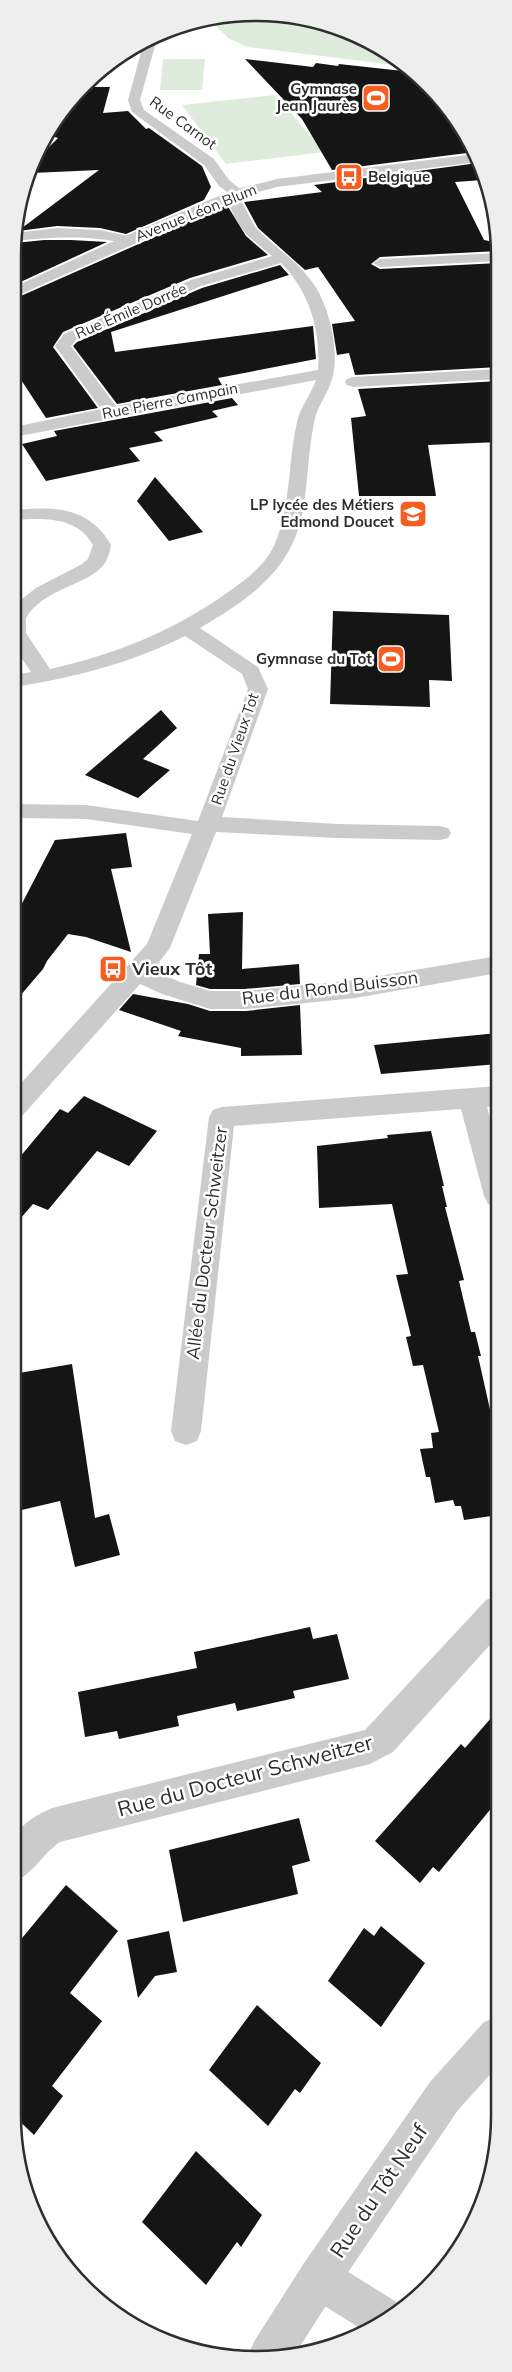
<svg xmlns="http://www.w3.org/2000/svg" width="512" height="2372" font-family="Mulish,sans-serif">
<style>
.green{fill:#deeddb}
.building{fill:#151515}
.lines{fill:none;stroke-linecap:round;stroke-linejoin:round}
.minor{fill:#cbcbcb;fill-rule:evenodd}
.tertiary{fill:#cbcbcb;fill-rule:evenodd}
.labels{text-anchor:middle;stroke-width:5;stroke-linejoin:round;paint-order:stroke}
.far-poi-label{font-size:15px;font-weight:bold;fill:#2e2e2e;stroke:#fff;text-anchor:end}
.far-street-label{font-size:15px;fill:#2e2e2e;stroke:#fff}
.poi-label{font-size:18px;font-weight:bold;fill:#2e2e2e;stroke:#fff;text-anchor:start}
.street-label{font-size:18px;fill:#2e2e2e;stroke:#fff}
.near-street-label{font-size:21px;fill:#2e2e2e;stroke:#fff}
.rim{fill:none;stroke:#2e2e2e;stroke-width:2.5}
</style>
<rect width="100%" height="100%" fill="#fff"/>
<g class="green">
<path d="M287 15 364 38 403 66 247 47 228 38 216 26 219 19Z"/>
<path d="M163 59H205L202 90H160Z"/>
<path d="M275 95 325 152 226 164 182 105Z"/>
</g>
<g class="building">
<path d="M245 59 313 67 316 63 338 66 339 64 412 72 428 84 475 152 332 170 302 119Z"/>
<path d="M87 87H110L103 113 128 111 146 129 149 128 202 166 211 187 204 200 126 234 100 228 57 226 18 231 99 170 32 173 36 160 58 138 45 134Z"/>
<path d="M478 163 483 180 455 182 484 240 499 243V251L380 257 371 264 380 269 499 263V367L355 375 349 353 337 355 332 324 355 321 318 267 305 270 258 228 244 202 322 192 314 185Z"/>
<path d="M227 205 246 236 268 255 190 278 63 332 53 347 98 408 46 418 14 369V299Z"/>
<path d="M44 240H71L107 242 14 285 15 243Z"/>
<path d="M280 265 289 275 111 332 115 352 313 326 316 359 218 378 222 385 117 404 73 346 77 342 202 288Z"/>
<path d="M499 381V442L428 445 436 496H359L351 418 366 416 358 389Z"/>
<path d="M232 398 238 405 212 411 218 417 154 432 163 441 129 448 140 461 46 481 22 444 57 436 54 431Z"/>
<path d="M155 477 203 532 169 541 137 501Z"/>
<path d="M333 611 449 615 452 681 429 680 430 707 330 704Z"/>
<path d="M161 710 177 728 143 759 170 770 138 798 85 775Z"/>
<path d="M126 833 132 867 111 869 131 952 86 937 68 934 47 961 43 969 14 1003V940L22 916 16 915 55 840Z"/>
<path d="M243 912 242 969 299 964 300 984 246 989H210L196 985 199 954H210L208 914Z"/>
<path d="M133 994 188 1004 210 1011H246L300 1005 302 1055 241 1056V1048L178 1036 181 1031 119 1010Z"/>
<path d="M498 1033V1064L381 1074 374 1045Z"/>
<path d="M84 1096 157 1131 129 1166 97 1151 48 1210 33 1204 13 1227 14 1164 60 1109 68 1113Z"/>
<path d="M431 1131 444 1186H442L447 1207H445L464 1280 459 1281 471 1332H475L481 1356H478L491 1414 494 1413 498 1429V1515L464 1520 461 1506H455L453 1500 435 1503 430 1477H426L420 1449 433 1448 431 1433 439 1432 423 1365 413 1366 406 1337 411 1336 396 1275 408 1274 392 1204 319 1208 317 1146 388 1138 387 1135Z"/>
<path d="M72 1364 95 1518 109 1514 120 1555 75 1567 60 1501 13 1512V1374Z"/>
<path d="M310 1627 313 1639 337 1634 349 1679 293 1691 295 1698 237 1711 235 1703 177 1716 179 1726 119 1739 117 1731 85 1737 78 1692 197 1668 194 1652Z"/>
<path d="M498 1710V1800L439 1872 433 1867 420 1883 375 1841 461 1744 465 1748Z"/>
<path d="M299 1818 310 1861 292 1866 298 1894 183 1922 169 1850Z"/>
<path d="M66 1885 118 1931 70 1993 102 2021 52 2086 63 2096 34 2135 12 2114 13 1949Z"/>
<path d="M381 1926 425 1963 381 2027 328 1981 364 1928 374 1936Z"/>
<path d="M169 1931 177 1972 155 1976 138 1998 127 1940Z"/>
<path d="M257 2005 321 2063 300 2093 295 2089 268 2126 209 2070Z"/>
<path d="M196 2151 262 2215 241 2247 237 2242 206 2285 142 2222Z"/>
</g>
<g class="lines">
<g class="minor">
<path d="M154 40 156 42 140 100 144 110 214 159 229 180 245 193 243 196 237 197C246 205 249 219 257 229 285 257 314 270 327 312 334 334 339 364 330 385 325 398 316 409 314 423 308 452 308 481 303 510 292 571 250 598 200 628L258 667 268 689 222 817 337 824 440 826 448 828 451 833 448 838 440 840 337 838 216 832 170 948 153 970 180 982 210 991H246L355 980 498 956V973L355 998 246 1009H210L162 994 140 984 23 1115 14 1118V1091L147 944 192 834 86 819 14 818V804L86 805 198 821 248 689 242 674 185 636C131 663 73 678 14 687V675L31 672 14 647V605L36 588 82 564 88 559 93 545C77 516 43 518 14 520V510C54 506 90 507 111 545 110 551 108 558 105 563 89 586 44 587 26 618V633L50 669C113 655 171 632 224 595 244 581 267 565 276 541 291 503 288 461 297 422 300 407 311 395 316 380L14 437V427L101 409 55 346 64 334 191 280 272 256 247 235 238 223 228 203 221 197 223 194 229 193 219 186 204 165 132 112 128 100 143 45ZM281 263C309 291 321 330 318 370L116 406 71 346 76 340 201 286Z"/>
<path d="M57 228 100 230 133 237 135 240 128 244C89 235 54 237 15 241V233Z"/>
<path d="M499 253V261L380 267 373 263 380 259Z"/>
<path d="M499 369V379L353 387 347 385 345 382 347 379 353 377Z"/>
<path d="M498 1086V1106L487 1107 498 1148V1207L488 1204 484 1196 461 1109 234 1126 201 1431 197 1441 186 1445 175 1441 171 1431 209 1117 213 1110 222 1107Z"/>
<path d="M498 1595V1636L393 1752 370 1764 60 1842C42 1854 33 1875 13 1882V1836C24 1823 36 1815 52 1808L365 1730 486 1600Z"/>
<path d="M319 2257 334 2263 398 2303 401 2308 363 2330 304 2293 298 2278 304 2263Z"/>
</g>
<g class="tertiary">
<path d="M476 154 477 162 277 187 243 196 14 297V287L123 237 233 190 277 179Z"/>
<path d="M498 2017V2066L458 2110 334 2293 297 2351 249 2358 248 2355 255 2340 304 2263 430 2082 484 2022Z"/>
</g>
</g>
<defs>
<symbol id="stadium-square" viewBox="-11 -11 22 22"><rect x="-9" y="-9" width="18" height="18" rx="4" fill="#f65d20" stroke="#fff"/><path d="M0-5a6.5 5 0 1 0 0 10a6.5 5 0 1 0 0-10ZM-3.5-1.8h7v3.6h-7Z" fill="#fff"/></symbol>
<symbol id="bus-square" viewBox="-11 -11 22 22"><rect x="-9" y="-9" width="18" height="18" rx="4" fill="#f65d20" stroke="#fff"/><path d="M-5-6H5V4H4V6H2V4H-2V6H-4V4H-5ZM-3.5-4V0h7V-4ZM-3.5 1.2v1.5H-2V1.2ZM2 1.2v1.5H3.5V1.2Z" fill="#fff"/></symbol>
<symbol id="school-square" viewBox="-11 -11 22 22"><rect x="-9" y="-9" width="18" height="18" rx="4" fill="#f65d20" stroke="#fff"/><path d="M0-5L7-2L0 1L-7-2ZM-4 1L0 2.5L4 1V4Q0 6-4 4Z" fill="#fff"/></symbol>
</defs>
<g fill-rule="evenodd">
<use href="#stadium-square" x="360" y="82" width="32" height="32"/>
<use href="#bus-square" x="333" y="161" width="32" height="32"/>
<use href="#school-square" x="397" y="498" width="32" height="32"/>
<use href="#stadium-square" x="375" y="643" width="32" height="32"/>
<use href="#bus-square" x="97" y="953" width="32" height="32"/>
</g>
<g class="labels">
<g class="far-poi-label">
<text x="357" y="94">Gymnase<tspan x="357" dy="17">Jean Jaurès</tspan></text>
<text x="368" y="182" text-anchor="start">Belgique</text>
<text x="394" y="510">LP lycée des Métiers<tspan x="394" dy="17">Edmond Doucet</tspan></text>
<text x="372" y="664">Gymnase du Tot</text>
</g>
<g class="far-street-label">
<text transform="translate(183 123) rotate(36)" y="5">Rue Carnot</text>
<text transform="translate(196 213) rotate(-22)" y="5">Avenue Léon Blum</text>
<text transform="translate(131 311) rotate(-23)" y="5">Rue Émile Dorrée</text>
<text transform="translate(170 401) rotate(-11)" y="5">Rue Pierre Campain</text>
<text transform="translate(235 749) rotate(-71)" y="5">Rue du Vieux Tot</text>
</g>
<g class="poi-label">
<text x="132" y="975">Vieux Tôt</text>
</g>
<g class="street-label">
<text transform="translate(330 988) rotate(-7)" y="6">Rue du Rond Buisson</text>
<text transform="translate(207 1243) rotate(-83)" y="6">Allée du Docteur Schweitzer</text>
</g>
<g class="near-street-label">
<text transform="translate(245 1776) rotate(-15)" y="7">Rue du Docteur Schweitzer</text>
<text transform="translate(379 2191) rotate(-56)" y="7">Rue du Tôt Neuf</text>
</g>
</g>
<path d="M0 0H512V2372H0ZM256 21H256A235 235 0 0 1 491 256V2116A235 235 0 0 1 256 2351H256A235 235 0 0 1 21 2116V256A235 235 0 0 1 256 21Z" fill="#eee" fill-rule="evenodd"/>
<path class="rim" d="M256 21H256A235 235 0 0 1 491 256V2116A235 235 0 0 1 256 2351H256A235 235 0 0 1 21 2116V256A235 235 0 0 1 256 21Z"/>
</svg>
